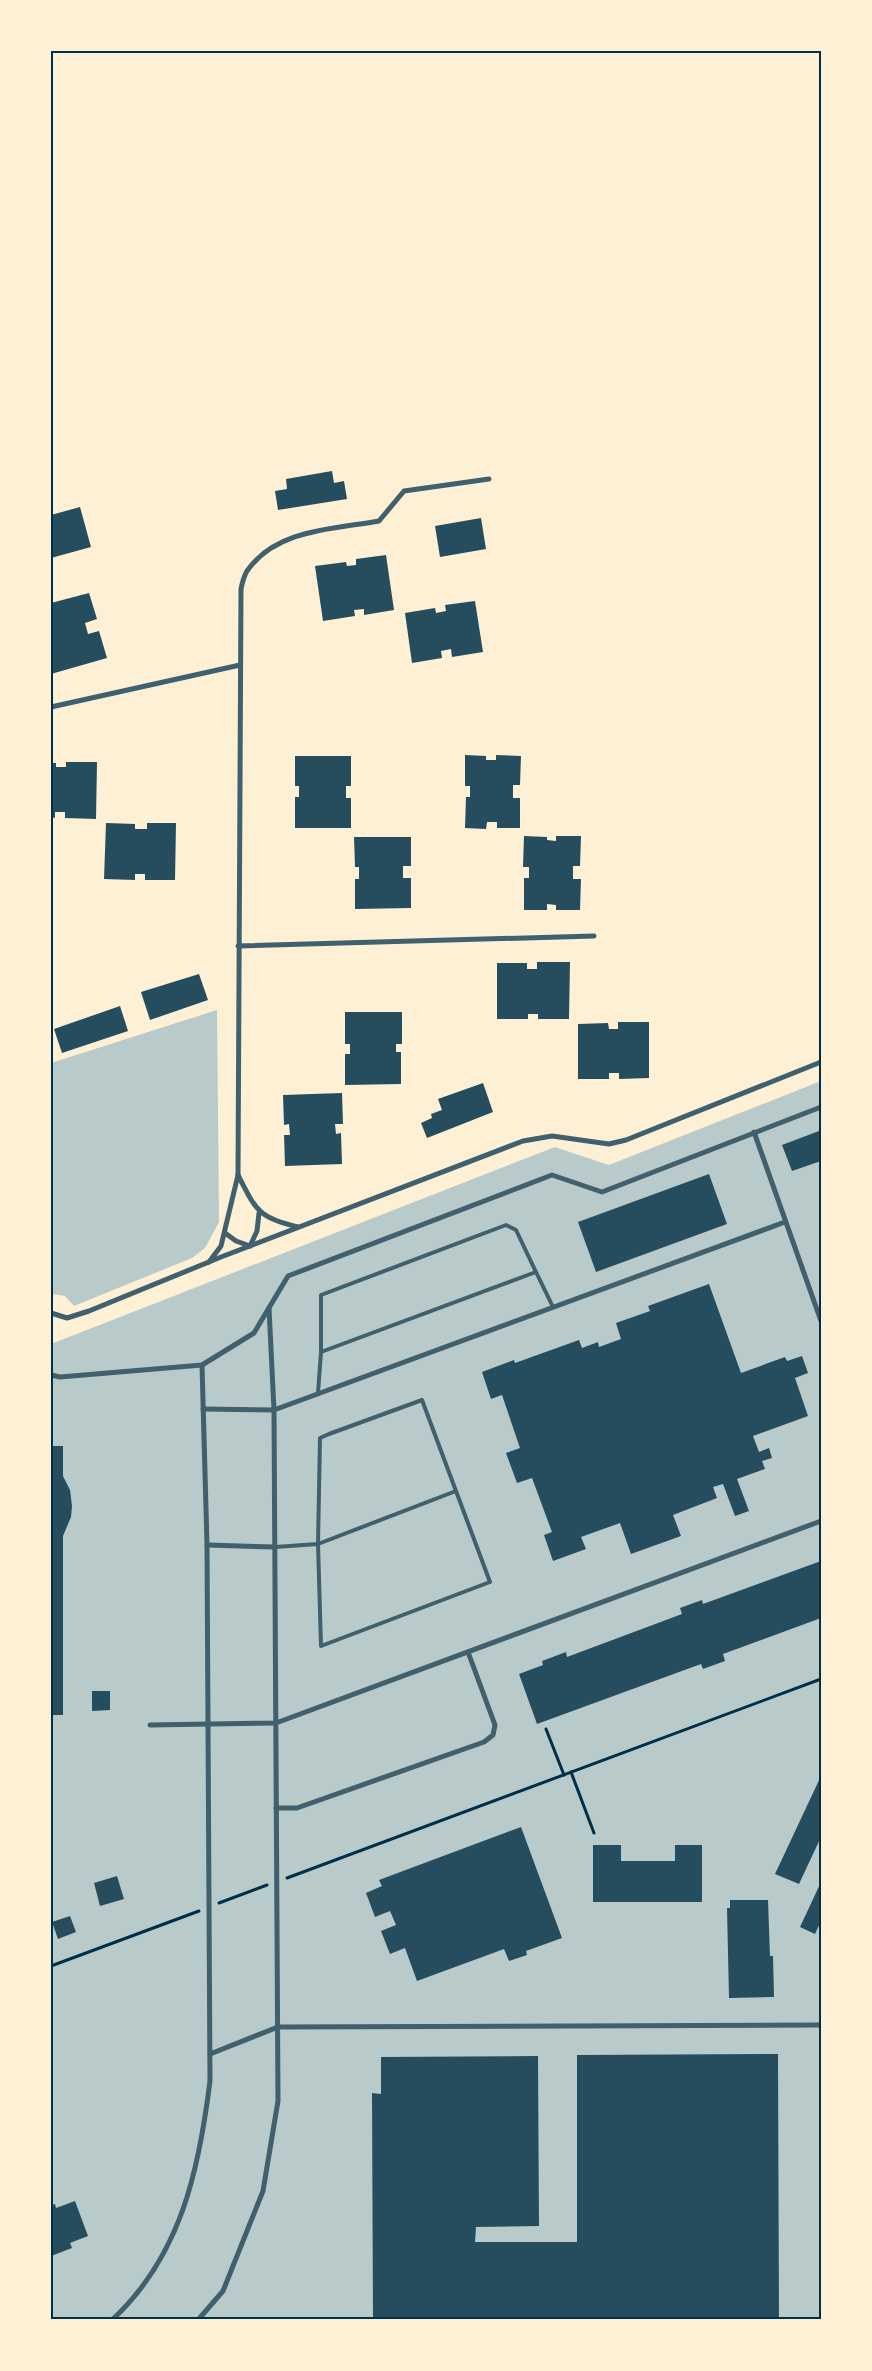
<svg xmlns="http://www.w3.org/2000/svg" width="872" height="2371" font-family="Roboto,sans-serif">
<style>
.green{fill:#b9caca}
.building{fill:#264d5e}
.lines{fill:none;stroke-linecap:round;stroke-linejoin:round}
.path{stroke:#003049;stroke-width:3}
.service{stroke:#3f606c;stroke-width:4}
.minor{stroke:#3f606c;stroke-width:5}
.neatline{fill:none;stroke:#003049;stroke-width:2}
</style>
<rect width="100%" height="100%" fill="#fdf0d5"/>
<g class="green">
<path d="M217 1010 219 1222 205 1248 192 1258 74 1306 65 1296 53 1294 51 1272V1063Z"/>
<path d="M821 1081V2320H51V1344L555 1147 609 1165Z"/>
</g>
<g class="building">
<path d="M332 471 334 483 344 481 347 499 278 510 275 491 287 489 286 479Z"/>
<path d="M80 507 91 547 51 558V515Z"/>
<path d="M481 518 486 549 440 557 435 526Z"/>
<path d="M386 555 394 610 364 615V609L354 610 355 616 323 621 315 566 346 562 347 566 356 565V559Z"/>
<path d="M89 593 97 619 85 623 88 634 99 631 107 658 51 674V603Z"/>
<path d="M475 601 483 652 452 657 451 649 441 651 442 658 412 663 405 613 435 608 436 613 446 611 445 605Z"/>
<path d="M465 755 486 756V760H496V755L521 756 520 785H513V798H520V828H497V822H487L486 829 465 828 466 797H470V786H465Z"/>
<path d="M295 756H351V786H346V798H351V828H295V797H299V786H295Z"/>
<path d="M66 762H97L96 819 65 818V812H55V818L51 817V763H56V767H66Z"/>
<path d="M106 823 135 824V829H147V823H176L175 880H145V874H135V880L104 879Z"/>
<path d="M524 836 547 837V840L556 841V836H581L580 866H573V879H581L580 910H556V905L547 904V910H524V878H529V867H523Z"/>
<path d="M354 837H411V866H403V878H411V908L355 909V879H359V867H355Z"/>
<path d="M537 962H570L569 1019H538V1014H528V1019H497V963H527V969H537Z"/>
<path d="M199 974 208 1000 150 1020 141 992Z"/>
<path d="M120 1006 128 1031 62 1053 54 1029Z"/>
<path d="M345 1012H402V1044H396V1052H401V1084L345 1085V1054H350V1044H345Z"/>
<path d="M618 1022H649V1078L619 1079V1073H609V1079H578V1024L608 1023 609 1029H618Z"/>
<path d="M483 1083 493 1112 427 1138 421 1123 432 1118 431 1114 442 1110 438 1099Z"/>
<path d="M342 1093 343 1124H335L336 1134 341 1133 342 1164 285 1166 284 1135H290L289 1124 284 1125 283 1095Z"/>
<path d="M819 1131 821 1161 792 1171 782 1145Z"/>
<path d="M709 1174 727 1224 596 1272 578 1222Z"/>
<path d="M709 1284 741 1373 785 1357 787 1361 802 1356 808 1373 795 1378 808 1416 753 1436 759 1452 769 1448 772 1458 762 1461 765 1469 737 1479 749 1511 735 1516 723 1484 713 1487 717 1498 673 1515 681 1536 631 1554 620 1523 581 1537 586 1549 553 1561 544 1535 552 1532 532 1478 517 1483 506 1453 520 1448 502 1395 491 1399 482 1372 514 1360 515 1363 579 1340 582 1348 598 1342 599 1347 621 1339 616 1323 650 1311 648 1306Z"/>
<path d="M51 1446H63V1476L70 1490 72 1506 71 1517 63 1536V1715H51Z"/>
<path d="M821 1561V1618L723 1654 725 1661 703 1669 701 1664 537 1724 519 1674 543 1665 542 1661 566 1652 567 1657 682 1614 680 1608 702 1600 703 1604Z"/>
<path d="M92 1691H110V1710L92 1711Z"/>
<path d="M821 1776V1837L799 1884 775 1874Z"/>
<path d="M521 1827 562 1938 526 1951 527 1955 509 1961 504 1949 417 1981 405 1948 390 1954 381 1931 396 1925 390 1911 375 1917 366 1893 382 1886 379 1880Z"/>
<path d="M593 1845H621V1861H675V1845H702V1902H593Z"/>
<path d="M117 1876 124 1899 100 1906 94 1883Z"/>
<path d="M821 1882V1921L815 1934 800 1927Z"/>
<path d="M730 1900H768L770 1956H773L774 1997 729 1998 727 1908H730Z"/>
<path d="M70 1916 76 1932 58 1939 52 1922Z"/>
<path d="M778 2054 779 2320H373L372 2093 381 2094V2057L538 2056 539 2226 476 2227 475 2242H577V2055Z"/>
<path d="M75 2201 88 2236 70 2243 72 2248 51 2256V2205L55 2204 56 2208Z"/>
</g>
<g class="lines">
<g class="path">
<path d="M546 1729 564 1775"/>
<path d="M571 1772 594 1833"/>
<path d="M287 1878 821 1679"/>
<path d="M219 1903 267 1885"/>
<path d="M51 1966 199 1911"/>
</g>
<g class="service">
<path d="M321 1352V1295L506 1225 516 1230 536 1272"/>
<path d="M318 1393 321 1352 536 1272 553 1307"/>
<path d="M275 1547 318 1544 320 1438 329 1434 422 1400C445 1461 467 1521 490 1582L321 1646 318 1544 456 1491"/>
</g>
<g class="minor">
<path d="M51 707 240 665"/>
<path d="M238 946 594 936"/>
<path d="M754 1132 821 1321"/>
<path d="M238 1175C256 1210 258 1218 298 1227"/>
<path d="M225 1233 236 1241 250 1246"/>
<path d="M250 1246 257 1231 259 1213"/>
<path d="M209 1262 221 1246 238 1175 241 589C242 584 244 576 247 571 276 529 334 529 379 521L404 491 489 479"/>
<path d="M51 1313 67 1318 89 1311 221 1257 523 1141 552 1136 609 1144 626 1140 821 1062"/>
<path d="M51 1375 60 1377 202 1365 254 1333 288 1276 552 1175 602 1192 821 1107"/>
<path d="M203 1409 274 1410 785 1222"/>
<path d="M207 1545 275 1547"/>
<path d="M150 1725 276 1723 821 1521"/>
<path d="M276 1808H297L484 1742 493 1735 495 1725 468 1652"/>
<path d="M210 2054 278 2027 821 2025"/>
<path d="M112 2320C181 2256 199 2170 210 2081L207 1545 202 1365"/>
<path d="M198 2320 223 2291 263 2191 278 2101 274 1410 269 1308"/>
</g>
</g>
<rect width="872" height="2371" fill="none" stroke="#fdf0d5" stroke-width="105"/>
<rect x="52" y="52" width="768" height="2266" class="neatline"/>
</svg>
